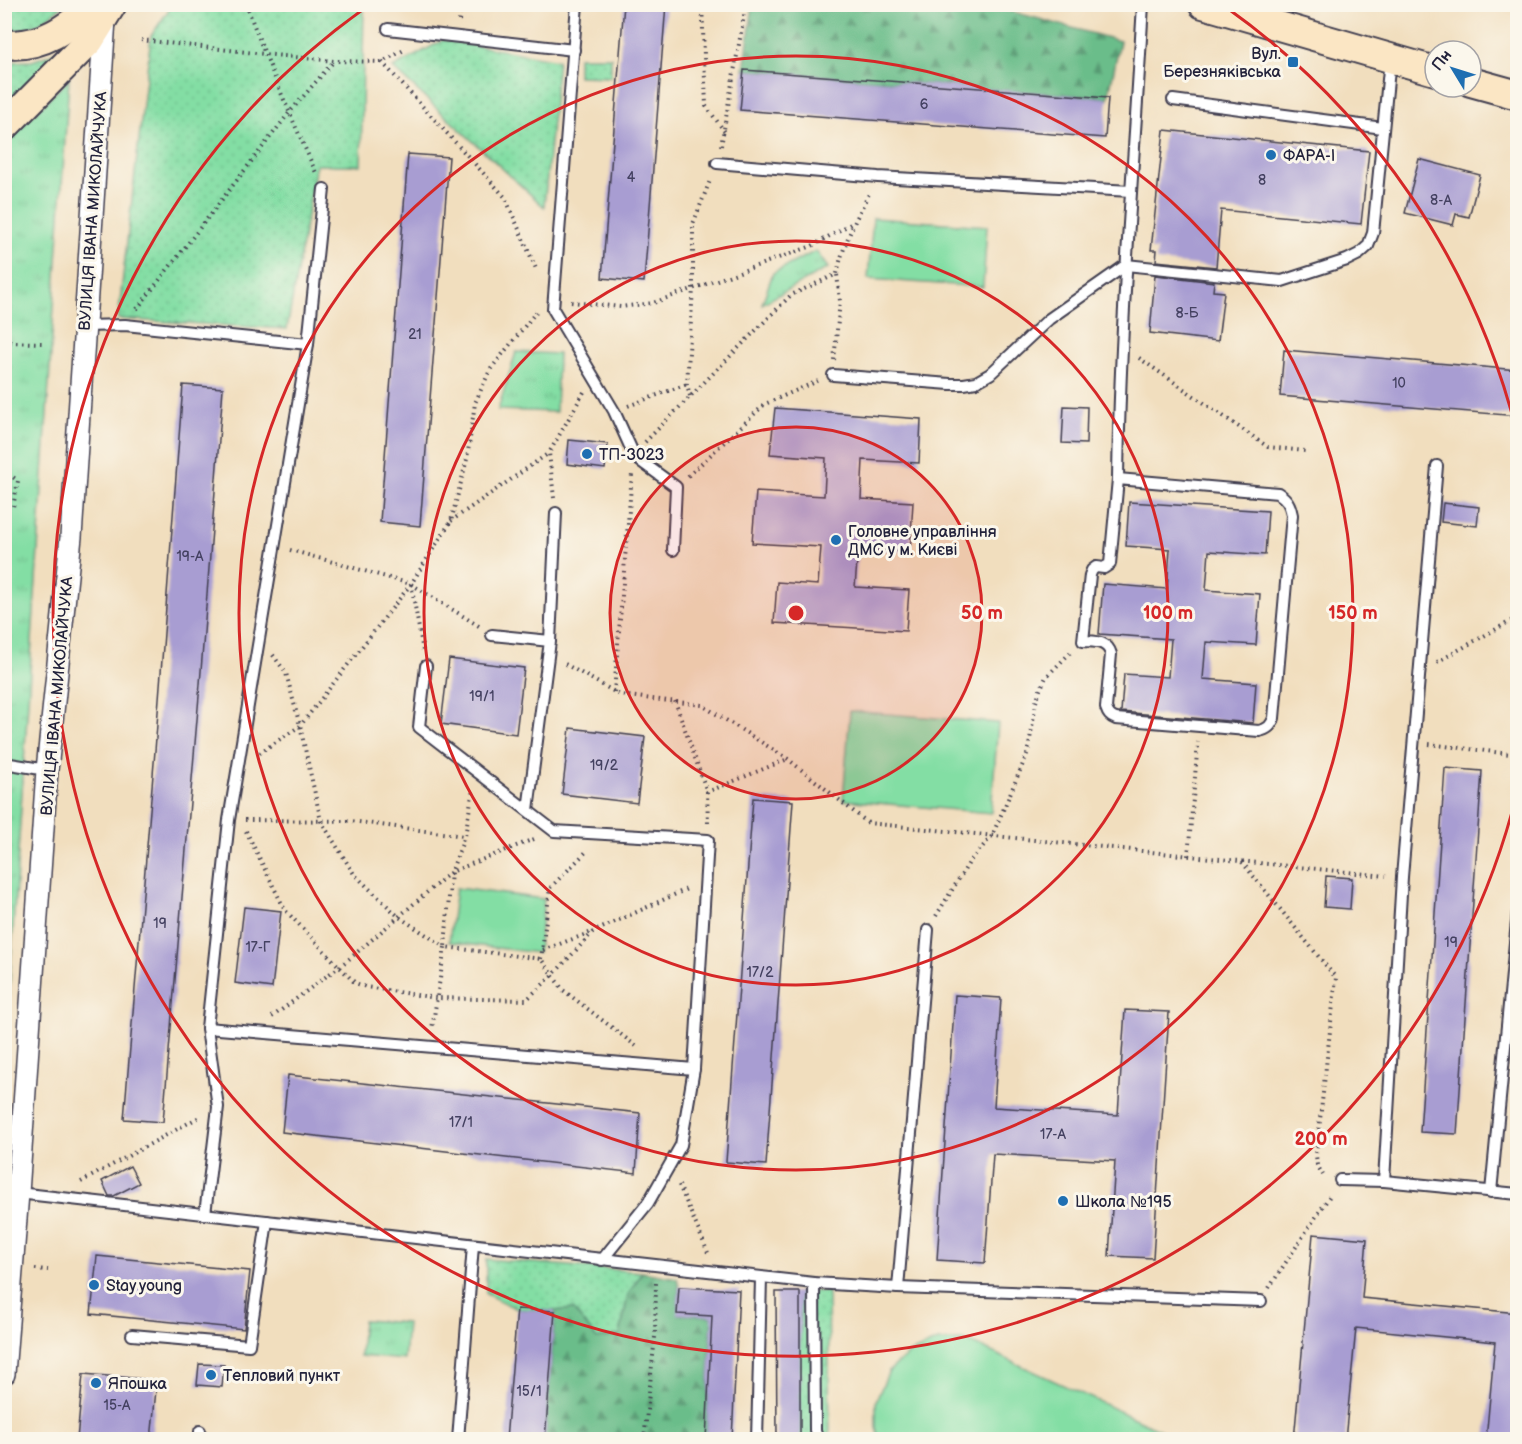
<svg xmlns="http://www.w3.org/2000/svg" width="1522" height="1444" font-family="'Balsamiq Sans',sans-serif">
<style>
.grass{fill:url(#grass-dots);stroke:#528070;stroke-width:1.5}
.forest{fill:url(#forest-firs);stroke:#467062;stroke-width:1.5}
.park{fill:url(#park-tufts);stroke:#528070;stroke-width:1.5}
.garden{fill:#83dea4;stroke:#528070;stroke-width:1.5}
.building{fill:#a89dd2}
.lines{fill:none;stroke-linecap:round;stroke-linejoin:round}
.lane-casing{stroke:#413e4f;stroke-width:14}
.street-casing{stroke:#413e4f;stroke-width:24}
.secondary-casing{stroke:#413e4f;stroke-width:32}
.path{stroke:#413e4f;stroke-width:4;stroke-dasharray:1.5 4.5;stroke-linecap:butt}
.lane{stroke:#fff;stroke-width:10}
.street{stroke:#fff;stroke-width:21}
.secondary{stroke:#fbe6c4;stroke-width:28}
.ring{fill:none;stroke:#d62828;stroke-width:3}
.poi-dot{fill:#1f6fb2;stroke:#fbf7ec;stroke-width:2}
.labels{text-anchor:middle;stroke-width:6;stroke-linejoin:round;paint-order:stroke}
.number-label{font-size:14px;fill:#444161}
.poi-label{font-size:16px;fill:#22223b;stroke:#fbf7ec;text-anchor:start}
.street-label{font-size:16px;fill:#22223b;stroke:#fbf7ec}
.centre{fill:#d62828;stroke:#fbf7ec;stroke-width:3}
.ring-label{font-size:18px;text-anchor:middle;font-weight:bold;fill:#d62828;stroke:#fbf7ec;stroke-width:6;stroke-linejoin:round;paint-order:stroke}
</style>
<defs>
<pattern id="grass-dots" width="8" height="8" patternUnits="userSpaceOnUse" patternTransform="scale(1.5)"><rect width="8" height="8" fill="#83dea4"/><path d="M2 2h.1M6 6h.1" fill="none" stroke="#71be8e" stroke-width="1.8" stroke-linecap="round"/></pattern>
<pattern id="forest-firs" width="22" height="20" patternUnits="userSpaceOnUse" patternTransform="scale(1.5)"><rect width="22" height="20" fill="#6abd8a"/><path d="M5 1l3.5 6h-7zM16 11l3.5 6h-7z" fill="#579972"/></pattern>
<pattern id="park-tufts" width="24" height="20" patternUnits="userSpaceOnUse" patternTransform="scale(1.5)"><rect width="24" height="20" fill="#83dea4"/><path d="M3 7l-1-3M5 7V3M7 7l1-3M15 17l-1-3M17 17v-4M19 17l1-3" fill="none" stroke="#71be8e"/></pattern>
</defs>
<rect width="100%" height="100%" fill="#fbf7ec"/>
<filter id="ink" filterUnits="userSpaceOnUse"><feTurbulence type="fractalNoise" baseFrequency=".0167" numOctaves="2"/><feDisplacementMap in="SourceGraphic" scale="12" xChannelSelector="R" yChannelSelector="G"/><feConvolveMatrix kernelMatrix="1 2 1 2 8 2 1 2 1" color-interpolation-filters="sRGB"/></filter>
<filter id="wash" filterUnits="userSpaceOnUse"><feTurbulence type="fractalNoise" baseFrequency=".008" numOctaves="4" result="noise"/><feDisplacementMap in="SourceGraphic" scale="24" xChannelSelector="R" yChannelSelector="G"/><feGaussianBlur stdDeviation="1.35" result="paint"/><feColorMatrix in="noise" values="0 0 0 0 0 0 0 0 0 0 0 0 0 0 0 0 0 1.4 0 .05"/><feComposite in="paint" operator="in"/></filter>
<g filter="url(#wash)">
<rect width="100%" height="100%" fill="#f1debe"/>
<g class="grass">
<path d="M4 5H64L37 25 13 32 10 15 5 14Z"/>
<path d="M172 5H364L361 165H316L287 329 118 319 151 36Z"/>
<path d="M443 40 558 60 544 207 393 68Z"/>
<path d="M63 50 5 108V62L32 61Z"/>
<path d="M578 57H611V77L578 76Z"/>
<path d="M486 1259 642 1272 628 1295 620 1335 597 1339 573 1309 555 1311 517 1309 486 1294Z"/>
<path d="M828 1291 830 1439H800V1292Z"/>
</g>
<g class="forest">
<path d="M753 5H988L1120 41 1108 98 744 70Z"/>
<path d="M642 1272 677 1278 679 1287 678 1314 712 1316 706 1439 545 1440 555 1311 573 1309 597 1339 620 1335 628 1295Z"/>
</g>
<g class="park">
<path d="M69 79 5 1051V143Z"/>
<path d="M816 251 828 268 762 304 773 273Z"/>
<path d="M516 352 558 354 556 412 498 410Z"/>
<path d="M363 1320 407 1323 404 1360 360 1356Z"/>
</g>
<g class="garden">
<path d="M873 218 987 226 983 287 868 279Z"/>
<path d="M850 711 998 723 991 813 843 800Z"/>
<path d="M456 888 544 899 538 953 449 942Z"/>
<path d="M938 1341H968L1171 1435 1175 1439H879L876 1427V1401L889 1371 910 1353Z"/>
</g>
<g id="blocks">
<g class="building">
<path d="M624 4H666L644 282 602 278Z"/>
<path d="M744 70 1108 98 1105 138 740 110Z"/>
<path d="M1164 130 1369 151 1361 224 1221 210 1216 267 1156 261 1157 250H1151Z"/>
<path d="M408 154 449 157 420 526 380 522Z"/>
<path d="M1419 159 1480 175 1469 217 1456 214 1453 225 1405 213Z"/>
<path d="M1155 275 1214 282 1213 291 1224 292 1218 341 1150 333Z"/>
<path d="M1284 350 1518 370V416L1280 396Z"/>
<path d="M183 385 223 388 200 684 163 1122 124 1119 155 751Z"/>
<path d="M1064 406 1087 407 1086 444 1062 443Z"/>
<path d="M775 408 921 419 919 463 863 460 861 499 913 502 910 552 858 549 855 587 909 590 906 631 774 623 777 582 818 585 821 547 752 543 756 492 824 496 826 458 770 454Z"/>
<path d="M569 440 608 444 605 469 567 464Z"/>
<path d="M1129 502 1268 511 1265 555 1209 551 1206 590 1260 594 1256 645 1206 642 1203 679 1256 683 1253 723 1121 712 1124 674 1168 677 1171 639 1099 634 1103 584 1167 589 1170 549 1126 546Z"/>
<path d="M1443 503 1479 507 1477 526 1441 522Z"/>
<path d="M449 659 524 668 516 734 441 724Z"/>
<path d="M570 728 645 737 637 803 562 794Z"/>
<path d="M1445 768 1482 771 1457 1134 1420 1132Z"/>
<path d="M753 798 793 801 766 1165 726 1162Z"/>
<path d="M1326 876 1352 878 1350 909 1324 907Z"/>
<path d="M244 907 281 911 272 988 235 983Z"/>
<path d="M955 995 1001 998 994 1107 1118 1115 1125 1010 1169 1012 1153 1258 1109 1256 1115 1161 993 1154 985 1263 937 1260Z"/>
<path d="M288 1075 640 1113 636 1173 282 1132Z"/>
<path d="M130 1166 139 1183 114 1196H109L102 1181Z"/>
<path d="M1313 1234 1367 1239 1362 1298 1518 1313V1440H1486L1495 1342 1356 1328 1345 1440H1294Z"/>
<path d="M97 1256 250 1271 244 1329 91 1314Z"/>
<path d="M679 1287 739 1290 732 1440H706L712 1316 677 1314Z"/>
<path d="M776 1292H800V1440H777Z"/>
<path d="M517 1309 555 1311 545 1440H506Z"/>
<path d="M199 1364 224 1365 222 1387 197 1385Z"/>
<path d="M83 1374 157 1380 151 1440H77Z"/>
</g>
</g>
</g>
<g filter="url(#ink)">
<use href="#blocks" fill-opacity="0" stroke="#413e4f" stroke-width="1.5"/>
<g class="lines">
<defs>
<g id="lane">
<path d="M577 4 553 309 614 411 633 453 639 460 676 487 673 550"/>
<path d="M388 29 574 50"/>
<path d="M1173 100 1383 128"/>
<path d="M717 163 878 177 1131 191"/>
<path d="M84 326 125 325 308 344"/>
<path d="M833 375 950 384H964L976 382 990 374 1049 319 1126 265 1282 281 1347 260 1359 254 1368 246 1373 233 1390 59"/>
<path d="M1118 479 1278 493C1287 499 1290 504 1292 515L1274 718C1271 726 1268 729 1259 731L1116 719C1110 717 1108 714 1106 708L1111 654C1107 640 1094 642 1083 641L1090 575 1092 570 1096 567 1104 568 1110 564Z"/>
<path d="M1118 479C1120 320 1134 163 1143 4"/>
<path d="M492 635 550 641 528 810"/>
<path d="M550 641 556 513"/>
<path d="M426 666 419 727 554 831 708 840 694 1069 681 1145 648 1203 602 1260"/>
<path d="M4 763 47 770"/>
<path d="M207 1028 694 1069"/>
<path d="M1340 1180 1384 1181 1518 1194"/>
<path d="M1384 1181 1402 877 1437 466"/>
<path d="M1491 1192 1518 911"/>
<path d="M18 1193 814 1283 898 1288 1261 1301"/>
<path d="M205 1214 218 1107 207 1028 229 820 308 344 324 189"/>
<path d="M814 1283 815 1430 818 1440"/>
<path d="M898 1288 928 930"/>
<path d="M132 1335 249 1345 267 1221"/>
<path d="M200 1440V1431"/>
<path d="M458 1440 473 1245"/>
<path d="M757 1440 761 1278"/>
</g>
<path id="street" d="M4 1374 18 1193 47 770 71 537 105 19"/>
<g id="secondary">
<path d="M1203 4 1435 71"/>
<path d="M4 44C41 49 69 27 95 4"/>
<path d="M1471 82 1518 95"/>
<path d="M4 127 89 41 112 4"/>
</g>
</defs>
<use href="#lane" class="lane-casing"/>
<use href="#street" class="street-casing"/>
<use href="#secondary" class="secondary-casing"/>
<g class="path">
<path d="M246 4C267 62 292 119 317 175"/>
<path d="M702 4 706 106 725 132"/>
<path d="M459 21 461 4"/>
<path d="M141 40 264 54 334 61 382 62 406 49"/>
<path d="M382 62 505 197 537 271"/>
<path d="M721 146 746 4"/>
<path d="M571 302 621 307 653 303 812 246 854 222"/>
<path d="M137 309 289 113 334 61"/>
<path d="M4 342 42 343"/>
<path d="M1139 358 1268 447 1305 451"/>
<path d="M834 360 840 301 837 274"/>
<path d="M690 396 687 384 693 288V224L711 178"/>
<path d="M628 406 687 384"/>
<path d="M645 442 791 295 837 274C843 245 855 220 869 194"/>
<path d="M4 470 18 481 13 507"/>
<path d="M688 476 765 404 818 381"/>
<path d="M554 498 549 453 584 392"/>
<path d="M451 521 549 453"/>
<path d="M290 550 411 584 479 626"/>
<path d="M411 584 423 651"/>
<path d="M273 655 286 673 300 726 321 821 354 874 399 917 445 947 432 1029"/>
<path d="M1437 662 1518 617"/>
<path d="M565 664 620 695 702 705 788 759 868 823 1386 876"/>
<path d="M614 692 632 474"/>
<path d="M675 701 707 792"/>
<path d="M1429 744 1518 755"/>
<path d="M259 753 300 726 411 584 451 521 467 459 475 403 490 370 536 312"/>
<path d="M4 811H6"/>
<path d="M245 820 351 821 464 836"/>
<path d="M708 823 707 792 788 759"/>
<path d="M246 831 285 910 355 983 366 987 436 998 526 1000 552 976 593 932 689 888"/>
<path d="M534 839 451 872 445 947 541 959 563 990 636 1046"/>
<path d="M1188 856 1198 742"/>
<path d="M1242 862 1336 978 1316 1155 1317 1165 1323 1175"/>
<path d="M936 916 970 861 992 836 1028 752 1036 702 1040 690 1046 677 1070 653"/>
<path d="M543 950 592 932"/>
<path d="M541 959 550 888 588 850"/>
<path d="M272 1017 348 960 451 872 465 836 473 789"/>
<path d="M81 1182 201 1116"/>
<path d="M679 1185 709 1255"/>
<path d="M35 1269 48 1270"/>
<path d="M1269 1288 1331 1194"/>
<path d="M644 1440 655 1337 656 1282"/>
</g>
<use href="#lane" class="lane"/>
<use href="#street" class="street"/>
<use href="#secondary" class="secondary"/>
</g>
</g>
<circle cx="796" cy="613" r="186" fill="#d62828" fill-opacity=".12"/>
<g class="ring">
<circle cx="796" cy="613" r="186"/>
<circle cx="796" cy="613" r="372"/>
<circle cx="796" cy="613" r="557"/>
<path d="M1517 793A743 743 0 1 1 365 8M1227 8A743 743 0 0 1 1517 433"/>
</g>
<g class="poi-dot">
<rect x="1287" y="56" width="12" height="12" rx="3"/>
<circle cx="1271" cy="155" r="6"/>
<circle cx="587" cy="454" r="6"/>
<circle cx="836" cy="540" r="6"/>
<circle cx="1063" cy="1201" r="6"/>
<circle cx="94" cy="1285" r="6"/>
<circle cx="211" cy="1375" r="6"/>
<circle cx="96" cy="1383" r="6"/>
</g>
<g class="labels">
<g class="number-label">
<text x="924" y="109">6</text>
<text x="631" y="182">4</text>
<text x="1262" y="185">8</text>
<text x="1441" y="205">8-А</text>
<text x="1187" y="318">8-Б</text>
<text x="415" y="339">21</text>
<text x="1399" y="388">10</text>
<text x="190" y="561">19-А</text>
<text x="482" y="701">19/1</text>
<text x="604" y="770">19/2</text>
<text x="160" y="928">19</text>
<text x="1451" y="947">19</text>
<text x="258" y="952">17-Г</text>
<text x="760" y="977">17/2</text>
<text x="461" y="1127">17/1</text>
<text x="1053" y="1139">17-А</text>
<text x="529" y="1396">15/1</text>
<text x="117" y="1410">15-А</text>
</g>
<g class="poi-label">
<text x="1281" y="59" text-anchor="end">Вул.<tspan x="1281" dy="18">Березняківська</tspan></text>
<text x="1283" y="161">ФАРА-І</text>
<text x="599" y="460">ТП-3023</text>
<text x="848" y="537">Головне управління<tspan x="848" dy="18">ДМС у м. Києві</tspan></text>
<text x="1075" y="1207">Школа №195</text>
<text x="106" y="1291">Stay young</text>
<text x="223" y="1381">Тепловий пункт</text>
<text x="108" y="1389">Япошка</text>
</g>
<g class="street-label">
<text transform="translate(92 211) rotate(-86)" y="6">ВУЛИЦЯ ІВАНА МИКОЛАЙЧУКА</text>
<text transform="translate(56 696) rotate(-85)" y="6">ВУЛИЦЯ ІВАНА МИКОЛАЙЧУКА</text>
</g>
</g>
<circle cx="796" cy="613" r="9" class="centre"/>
<g class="ring-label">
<text x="982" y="619">50 m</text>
<text x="1168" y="619">100 m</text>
<text x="1353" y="619">150 m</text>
<text x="1321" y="1145">200 m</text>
</g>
<rect width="1522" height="1444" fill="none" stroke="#fbf7ec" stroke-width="24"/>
<g transform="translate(1453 69) rotate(308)"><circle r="28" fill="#fbf7ec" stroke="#a4a2a5" stroke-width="1.5"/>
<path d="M0-4.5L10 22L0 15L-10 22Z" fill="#1f6fb2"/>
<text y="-9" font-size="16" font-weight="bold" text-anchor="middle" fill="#22223b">Пн</text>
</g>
</svg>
